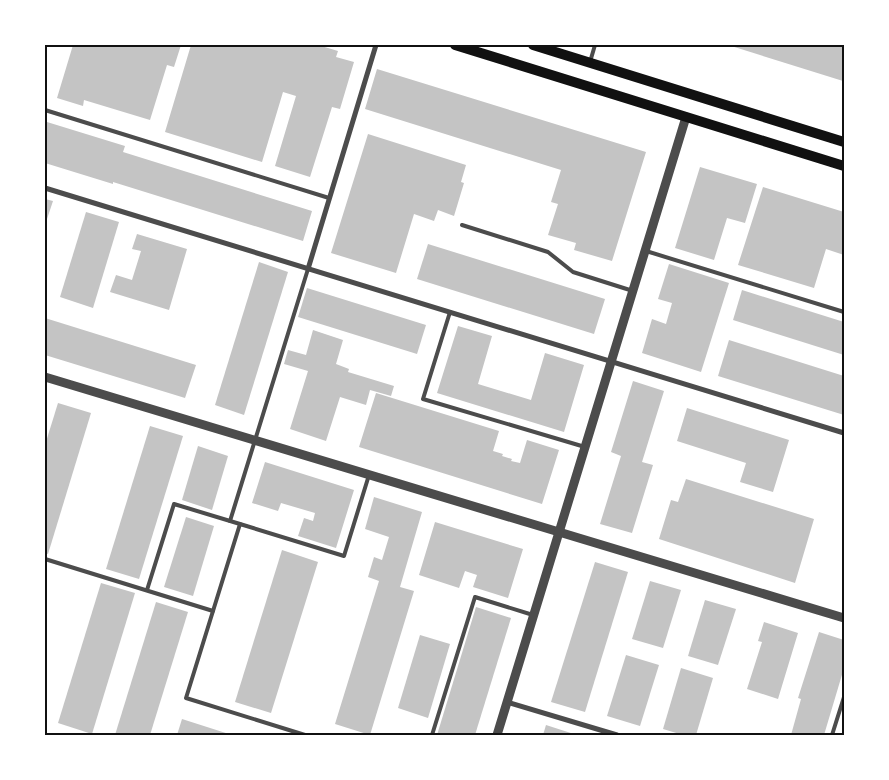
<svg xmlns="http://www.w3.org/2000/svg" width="889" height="780" font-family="'Titillium Web',sans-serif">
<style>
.building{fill:#c4c4c4}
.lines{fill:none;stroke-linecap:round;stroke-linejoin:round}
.service{stroke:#4c4c4c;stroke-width:4}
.minor{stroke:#4c4c4c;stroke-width:5}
.tertiary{stroke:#4c4c4c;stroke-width:9}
.secondary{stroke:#111;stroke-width:10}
.neatline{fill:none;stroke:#111;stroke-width:2}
</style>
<rect width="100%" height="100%" fill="#fff"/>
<g class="building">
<path d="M73 45H181L174 67 167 65 150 120 84 100 83 106 57 98Z"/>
<path d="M191 45H318L338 51 336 57 354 62 340 109 332 107 310 177 275 166 296 96 283 92 262 162 165 132Z"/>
<path d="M728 45H844V78L843 81Z"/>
<path d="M377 69 646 152 612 261 574 250 576 243 548 235 558 204 551 202 561 170 365 109Z"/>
<path d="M47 122 125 146 123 152 312 211 303 241 113 182V184L45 163V127Z"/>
<path d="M368 134 466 165 461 182 464 183 454 216 438 210 434 221 414 214 396 273 331 253Z"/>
<path d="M700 167 757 184 745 223 727 218 714 260 675 248Z"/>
<path d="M763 187 844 212V255L826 249 814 288 738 265Z"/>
<path d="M45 199 53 201 45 225Z"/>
<path d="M86 212 119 222 93 308 60 297Z"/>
<path d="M137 234 187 249 169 310 110 292 116 275 132 280 141 251 132 249Z"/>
<path d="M428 244 605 299 594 334 417 279Z"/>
<path d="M259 262 288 272 244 415 215 405Z"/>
<path d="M669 264 729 283 701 372 642 353 652 319 666 324 672 303 658 299Z"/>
<path d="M307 288 426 325 417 354 298 317Z"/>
<path d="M742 290 844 322V355L733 320Z"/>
<path d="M45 318 196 365 185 398 45 355Z"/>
<path d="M458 326 492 336 478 384 531 400 545 353 584 365 564 432 437 393Z"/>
<path d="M313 330 343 340 336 364 349 369 348 372 394 386 391 396 370 390 366 405 340 397 326 441 290 429 308 371 284 364 288 350 306 355Z"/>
<path d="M729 340 844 376V415L718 376Z"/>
<path d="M633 381 664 391 642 462 653 465 632 533 600 524 621 456 611 452Z"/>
<path d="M376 393 499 431 493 451 503 454 502 456 512 459 511 461 520 463 527 440 559 450 542 504 359 447Z"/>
<path d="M58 403 91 413 48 554 45 553V445Z"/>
<path d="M687 408 789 440 773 492 740 482 746 463 677 441Z"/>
<path d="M150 426 183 436 139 579 106 569Z"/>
<path d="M198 446 228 456 212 510 182 500Z"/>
<path d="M265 462 354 490 336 548 298 536 304 518 313 521 315 513 281 503 278 511 252 503Z"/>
<path d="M686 479 814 519 795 583 659 539 671 500 678 502Z"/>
<path d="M374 497 422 512 400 587 414 591 370 735 335 724 379 581 368 577 374 557 382 560 389 537 365 529Z"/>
<path d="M186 517 214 526 193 596 164 587Z"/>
<path d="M435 522 523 549 508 598 473 587 477 575 465 571 459 588 419 575Z"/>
<path d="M282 550 318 562 271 713 235 702Z"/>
<path d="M595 562 628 572 585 712 551 702Z"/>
<path d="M650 581 681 590 663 648 632 639Z"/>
<path d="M101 583 135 593 92 734 58 723Z"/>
<path d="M705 600 736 609 718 665 688 656Z"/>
<path d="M156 602 188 612 150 735H115Z"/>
<path d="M476 607 511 618 475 735H437Z"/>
<path d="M764 622 798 633 778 699 747 689 762 642 758 641Z"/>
<path d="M819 632 844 640V668L824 735H791L801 699 798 698Z"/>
<path d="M420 635 450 644 428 718 398 708Z"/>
<path d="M626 655 659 665 640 726 607 716Z"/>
<path d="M681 668 713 678 696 735H683L663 729Z"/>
<path d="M182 719 232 735H177Z"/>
<path d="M546 725 577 735H543Z"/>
</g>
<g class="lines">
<g class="service">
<path d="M590 62 595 45"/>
<path d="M45 110 329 198"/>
<path d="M462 225 548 252 573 272 633 291"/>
<path d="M646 251 844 312"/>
<path d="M450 312 423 399 585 447"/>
<path d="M230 521 308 269"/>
<path d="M45 559 213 611"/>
<path d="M147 590 174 504 240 524"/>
<path d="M305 735 186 698 240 524 344 556 369 475"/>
<path d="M432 735 475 597 533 615"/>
<path d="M832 735 844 697"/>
</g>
<g class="minor">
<path d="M45 188 844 433"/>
<path d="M308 269 376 45"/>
<path d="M507 702 617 735"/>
</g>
<g class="tertiary">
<path d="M45 377 844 618"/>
<path d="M497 735 686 117"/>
</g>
<g class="secondary">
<path d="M455 45 844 166"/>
<path d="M533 45 844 142"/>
</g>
</g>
<rect width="889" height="780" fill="none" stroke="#ffffff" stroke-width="92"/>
<rect x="46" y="46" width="797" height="688" class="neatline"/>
</svg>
